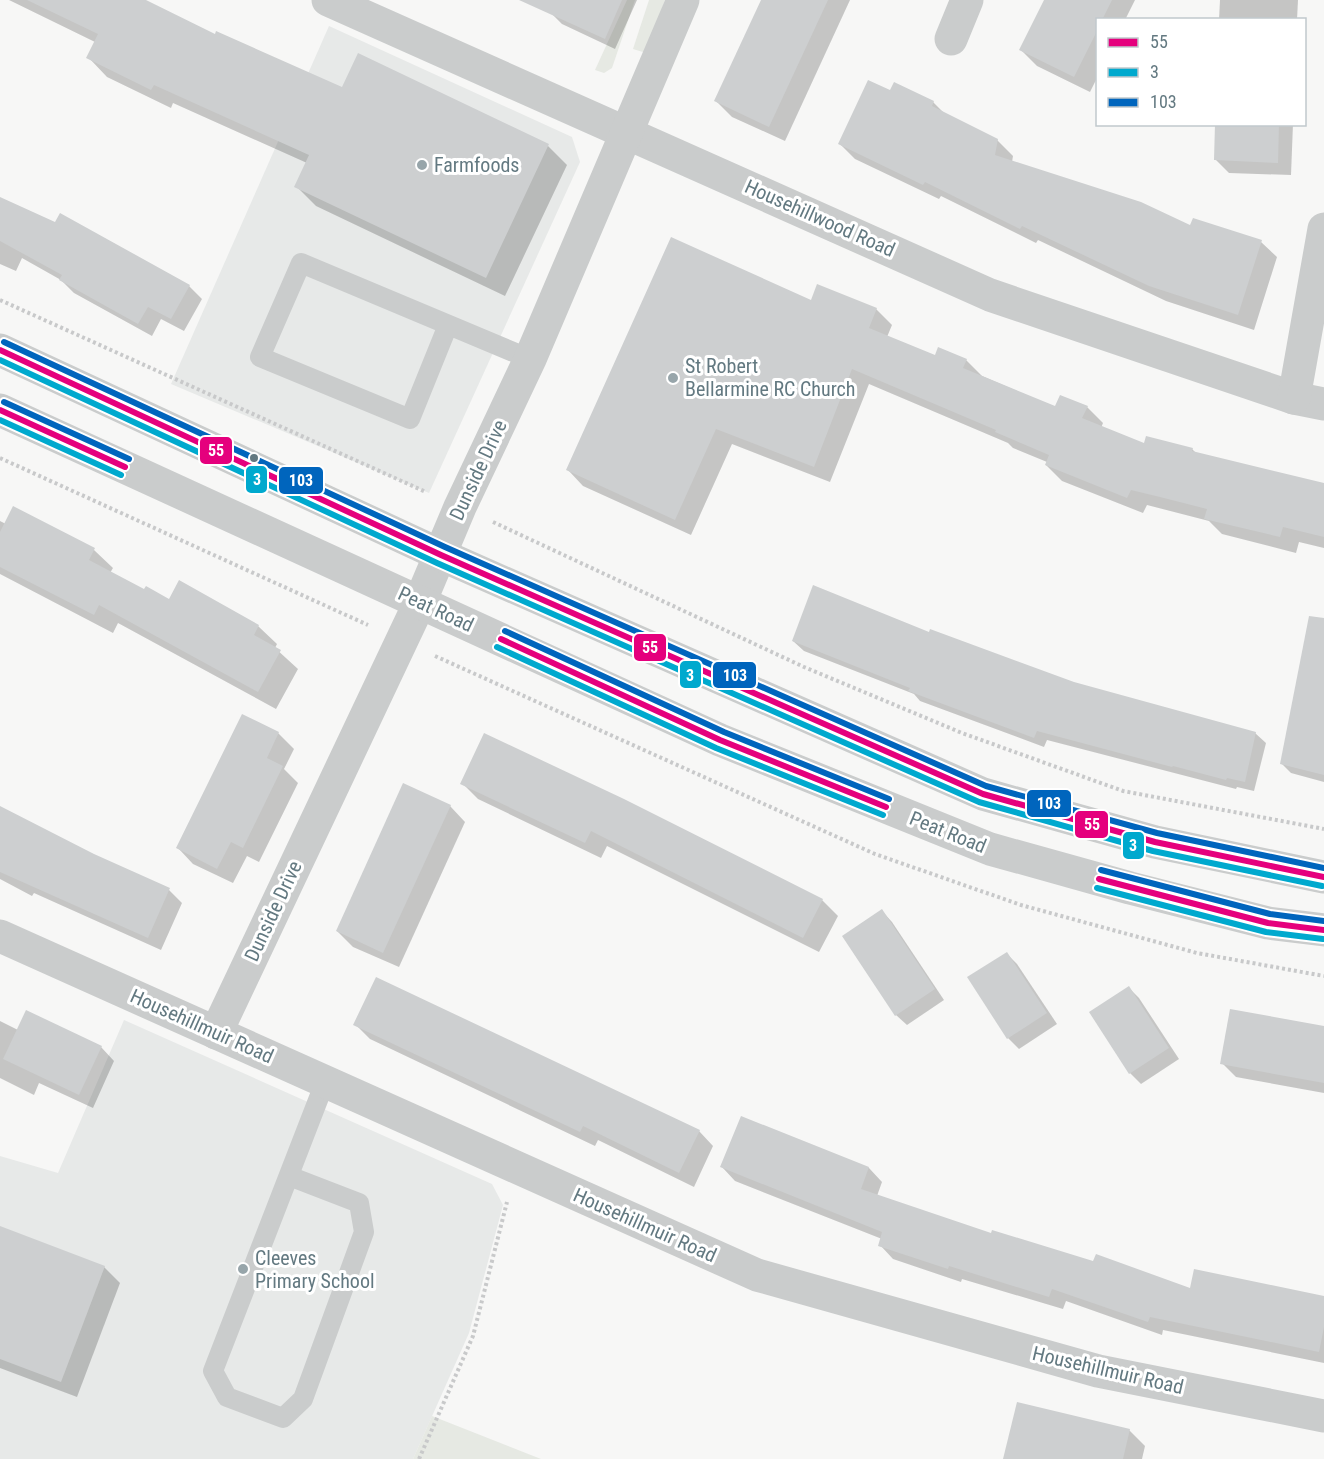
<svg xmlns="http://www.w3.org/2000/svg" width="1324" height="1459" font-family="'Roboto Condensed',sans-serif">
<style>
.built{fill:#e7e9e8}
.green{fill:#e6e9e3}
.shadow{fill:#0003}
.building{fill:#cdcfd0}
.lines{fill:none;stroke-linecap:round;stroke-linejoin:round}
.path{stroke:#c8c9ca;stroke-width:4;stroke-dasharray:3 3;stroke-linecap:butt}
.service{stroke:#cacccc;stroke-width:20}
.minor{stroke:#cacccc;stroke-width:33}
.tertiary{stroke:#cacccc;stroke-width:33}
.bus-1-casing{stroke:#fff;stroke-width:10}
.bus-2-casing{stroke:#fff;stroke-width:10}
.bus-3-casing{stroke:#fff;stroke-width:10}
.bus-1{stroke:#e5007d;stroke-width:6}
.bus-2{stroke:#00a9ce;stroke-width:6}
.bus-3{stroke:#0065bd;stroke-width:6}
.poi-dot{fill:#97a5aa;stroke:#fff;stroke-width:2}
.bus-dot{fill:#637981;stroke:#fff;stroke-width:2}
.labels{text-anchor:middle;stroke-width:6;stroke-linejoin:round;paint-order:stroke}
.poi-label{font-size:20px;fill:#637981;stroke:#fff;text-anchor:start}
.street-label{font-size:20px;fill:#637981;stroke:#fff}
.line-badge{stroke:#fff;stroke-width:2}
.badge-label{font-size:16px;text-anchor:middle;font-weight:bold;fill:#fff}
</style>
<rect width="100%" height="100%" fill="#f7f7f6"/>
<g class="built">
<path d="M329 26 572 137 580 162 429 493 171 384Z"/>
<path d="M124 1020 492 1184 503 1205 469 1333 413 1459H0V1156L58 1173Z"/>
</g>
<g class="green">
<path d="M627 0H635L612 68 604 73 595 70Z"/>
<path d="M649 0H665L646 53 633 49Z"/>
<path d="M432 1416 541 1459H413Z"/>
</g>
<g class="shadow">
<path d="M9 0H143L216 36 342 89 548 146 567 165 505 296 316 206 296 186 307 163 173 103 171 108 107 77 88 57 95 42Z"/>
<path d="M522 0H637L615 49 562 24 552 14Z"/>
<path d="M763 0H850L785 141 732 117 716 101Z"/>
<path d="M1046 0H1135L1125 20H1098V76L1090 92 1037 66 1021 50Z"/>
<path d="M1220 0H1298L1297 20H1219Z"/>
<path d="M891 92 933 102 945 114 997 140 1013 156 1012 162 1191 227 1261 242 1277 257 1254 330 1166 301 1038 240 1036 243 941 196 939 199 855 159 840 144Z"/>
<path d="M1217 124H1293L1291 175 1229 173 1215 159Z"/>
<path d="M0 198 189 286 202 299 184 331 161 319 152 336 74 293 61 280 22 258 16 271 0 264Z"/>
<path d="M812 302 876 309 892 325 887 337 935 357 966 360 982 376 1056 408 1087 407 1103 423 1101 428 1145 445 1192 449 1196 453 1324 485V548L1299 542 1296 553 1222 534 1209 521 1147 505 1143 513 1062 481 1046 465 1047 462 1013 448 1008 443 869 384 830 482 732 444 691 535 583 486 568 470Z"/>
<path d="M14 508 94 550 113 568 110 573 144 591 170 601 258 626 277 644 275 648 298 669 276 709 118 623 113 633 0 574V521L6 524Z"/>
<path d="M930 634 1073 683 1255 733 1266 743 1254 791 1237 787 1236 789 1047 740 1044 747 920 701 914 694 804 651 793 641Z"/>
<path d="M278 733 294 749 284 769 298 783 259 862 247 856 233 883 193 864 178 848Z"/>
<path d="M1324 735V782L1291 773 1282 764Z"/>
<path d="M462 783 822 900 838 916 819 952 607 846 601 858 478 799Z"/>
<path d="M450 806 465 822 399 967 353 947 337 931Z"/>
<path d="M0 808 93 856 169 890 182 903 161 950 34 893 32 896 0 879Z"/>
<path d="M882 911 892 922 944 1000 907 1025 896 1015Z"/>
<path d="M1007 954 1017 964 1057 1024 1019 1049 1008 1038 970 978Z"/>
<path d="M1129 988 1139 998 1179 1059 1141 1084 1130 1073 1091 1012Z"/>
<path d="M0 1021 18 1030 101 1047 114 1061 93 1108 39 1083 34 1095 0 1078Z"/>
<path d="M355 1024 699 1131 713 1146 694 1187 598 1140 595 1146 370 1039Z"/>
<path d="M1324 1028V1093L1236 1077 1222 1063Z"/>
<path d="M742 1118 869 1168 882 1182 877 1196 992 1235 1192 1290 1324 1298V1363L1163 1330 1162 1335 1066 1301 1063 1309 962 1279 961 1282 893 1259 880 1245 882 1239 735 1181 722 1167Z"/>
<path d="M0 1227 104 1267 120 1283 77 1397 0 1368Z"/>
<path d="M1129 1430 1145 1446 1142 1459H1005Z"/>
</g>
<g class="building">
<path d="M27 0H146L215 34 216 31 342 87 358 53 549 144 486 278 294 187 309 155 154 85 151 90 86 58 98 34Z"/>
<path d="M519 0H622L605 39Z"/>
<path d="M761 0H828L769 127 714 101Z"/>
<path d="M1044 0H1112L1102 20H1098V29L1074 77 1019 50Z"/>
<path d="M868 80 890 90 894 82 934 101 932 106 998 139 995 155 1141 202 1190 225 1193 218 1262 240 1238 315 1149 286 1022 226 1020 229 925 182 923 185 838 144Z"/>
<path d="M1215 124H1279L1278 163 1214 160Z"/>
<path d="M0 197 55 222 60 213 190 285 171 319 148 307 138 324 59 280 62 275 0 241Z"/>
<path d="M671 237 811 300 817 284 877 308 869 328 935 355 938 347 967 359 963 368 1055 406 1060 395 1088 406 1082 418 1144 443 1146 436 1193 448 1192 451 1324 483V537L1283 527 1280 537 1204 519 1207 509 1160 497 1131 490 1127 498 1045 465 1049 455 995 432 996 430 852 369 814 467 716 429 675 520 566 470Z"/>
<path d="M13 506 95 548 89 560 144 589 146 586 169 599 179 580 259 625 254 635 281 650 258 692 99 605 94 615 0 567V532Z"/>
<path d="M813 585 929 632 930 629 1074 682 1256 732 1245 782 1227 778 1226 780 1173 766 1172 767 1037 731 1034 738 908 691 910 688 792 641Z"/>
<path d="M1309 616 1324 618V775L1280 764Z"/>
<path d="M242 714 279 732 267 758 283 766 243 848 231 842 217 869 176 848Z"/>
<path d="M484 733 624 799 823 899 803 938 591 831 585 843 460 784Z"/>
<path d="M403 783 451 805 383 953 336 931Z"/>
<path d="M0 806 94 854 170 888 148 938 0 872Z"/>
<path d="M882 909 935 989 895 1016 842 936Z"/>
<path d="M1007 952 1047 1013 1007 1039 967 977Z"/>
<path d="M376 977 700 1130 679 1173 583 1126 580 1132 353 1025Z"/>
<path d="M1129 986 1169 1048 1129 1074 1089 1012Z"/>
<path d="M1230 1009 1324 1026V1083L1220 1064Z"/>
<path d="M26 1010 102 1046 79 1095 3 1059Z"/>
<path d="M741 1116 869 1167 861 1189 991 1233 992 1230 1093 1261 1096 1254 1190 1288 1194 1269 1324 1296V1327L1319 1352 1150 1317 1148 1322 1052 1289 1049 1297 949 1266 948 1269 878 1246 882 1232 720 1167Z"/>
<path d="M0 1226 105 1266 61 1382 0 1359Z"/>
<path d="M1017 1402 1130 1429 1123 1459H1003Z"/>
</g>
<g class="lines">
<g class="path">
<path d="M0 300 426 492"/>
<path d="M0 458 368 625"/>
<path d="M493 522 804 667 962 733 1123 791 1324 829"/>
<path d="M435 656 875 854 1021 905 1197 953 1324 976"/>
<path d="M419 1459 473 1336 507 1202"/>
</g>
<g class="service">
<path d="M448 325 410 419 260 357 301 263 530 359"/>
<path d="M289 1176 359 1203 364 1232 303 1399 283 1418 227 1397 213 1371 325 1082"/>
</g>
<g class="minor">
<path d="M328 0 990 295 1294 398 1324 404"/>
<path d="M951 39 967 0"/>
<path d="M1294 398 1324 229"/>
<path d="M0 936 757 1275 1098 1371 1324 1416"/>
<path d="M216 1033 420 602 460 507 530 359 683 0"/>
</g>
<g class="tertiary">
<path d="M0 350 441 555 983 794 1155 842 1324 877"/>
<path d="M0 410 720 740 990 849 1130 888 1268 923 1324 930"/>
</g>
<defs>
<g id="bus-1">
<path d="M0 350 441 555 983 794 1155 842 1324 877"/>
<path d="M0 410 125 467"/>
<path d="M501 639 720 740 886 807"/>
<path d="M1099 879 1268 923 1324 930"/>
</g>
<g id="bus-2">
<path d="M0 360 437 563 979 802 1153 851 1322 886"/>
<path d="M0 420 121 475"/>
<path d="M497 647 716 748 883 815"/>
<path d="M1097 888 1266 932 1323 939"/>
</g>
<g id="bus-3">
<path d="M4 342 445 547 986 786 1157 833 1324 868"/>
<path d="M4 402 129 459"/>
<path d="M505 631 724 732 889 799"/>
<path d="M1101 870 1270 914 1324 921"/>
</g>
</defs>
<use href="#bus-1" class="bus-1-casing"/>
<use href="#bus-2" class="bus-2-casing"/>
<use href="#bus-3" class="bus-3-casing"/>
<use href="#bus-1" class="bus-1"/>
<use href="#bus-2" class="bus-2"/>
<use href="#bus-3" class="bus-3"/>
</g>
<g class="poi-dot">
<circle cx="422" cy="165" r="6"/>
<circle cx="673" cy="378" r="6"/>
<circle cx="243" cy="1269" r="6"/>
</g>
<circle class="bus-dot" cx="254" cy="458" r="5"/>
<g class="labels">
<g class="poi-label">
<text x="434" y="172">Farmfoods</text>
<text x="685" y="373">St Robert<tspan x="685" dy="23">Bellarmine RC Church</tspan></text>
<text x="255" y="1265">Cleeves<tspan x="255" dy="23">Primary School</tspan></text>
</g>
<g class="street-label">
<text transform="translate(820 218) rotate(24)" y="7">Househillwood Road</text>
<text transform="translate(478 470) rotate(-65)" y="7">Dunside Drive</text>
<text transform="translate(436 609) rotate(25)" y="7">Peat Road</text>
<text transform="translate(948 832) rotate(22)" y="7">Peat Road</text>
<text transform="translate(273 911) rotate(-65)" y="7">Dunside Drive</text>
<text transform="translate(202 1026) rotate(24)" y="7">Househillmuir Road</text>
<text transform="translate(645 1225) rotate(24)" y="7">Househillmuir Road</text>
<text transform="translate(1108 1370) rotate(13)" y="7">Househillmuir Road</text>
</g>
</g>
<g class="line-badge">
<rect x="199" y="436" width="34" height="29" rx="6" fill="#e5007d"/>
<rect x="245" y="465" width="23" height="29" rx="6" fill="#00a9ce"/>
<rect x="278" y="466" width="46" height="29" rx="6" fill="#0065bd"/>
<rect x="633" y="633" width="34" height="29" rx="6" fill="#e5007d"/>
<rect x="679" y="660" width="23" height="29" rx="6" fill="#00a9ce"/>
<rect x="712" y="661" width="45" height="28" rx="6" fill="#0065bd"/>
<rect x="1026" y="789" width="46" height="29" rx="6" fill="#0065bd"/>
<rect x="1074" y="810" width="35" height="29" rx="6" fill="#e5007d"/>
<rect x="1122" y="831" width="23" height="29" rx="6" fill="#00a9ce"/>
</g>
<g class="badge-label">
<text x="216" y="456">55</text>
<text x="257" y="485">3</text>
<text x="301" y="486">103</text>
<text x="650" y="653">55</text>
<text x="690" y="681">3</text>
<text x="735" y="681">103</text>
<text x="1049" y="809">103</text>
<text x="1092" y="830">55</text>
<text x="1133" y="851">3</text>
</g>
<rect x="1096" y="18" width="210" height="108" fill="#ffffff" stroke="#c1c9cd" stroke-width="1.5"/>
<rect x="1108" y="38" width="30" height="9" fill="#e5007d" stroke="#c1c9cd" stroke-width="1.5"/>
<text x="1150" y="48" font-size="18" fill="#637981">55</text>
<rect x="1108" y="68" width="30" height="9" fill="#00a9ce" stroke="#c1c9cd" stroke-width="1.5"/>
<text x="1150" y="78" font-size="18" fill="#637981">3</text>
<rect x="1108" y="98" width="30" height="9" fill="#0065bd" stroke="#c1c9cd" stroke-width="1.5"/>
<text x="1150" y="108" font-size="18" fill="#637981">103</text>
</svg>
